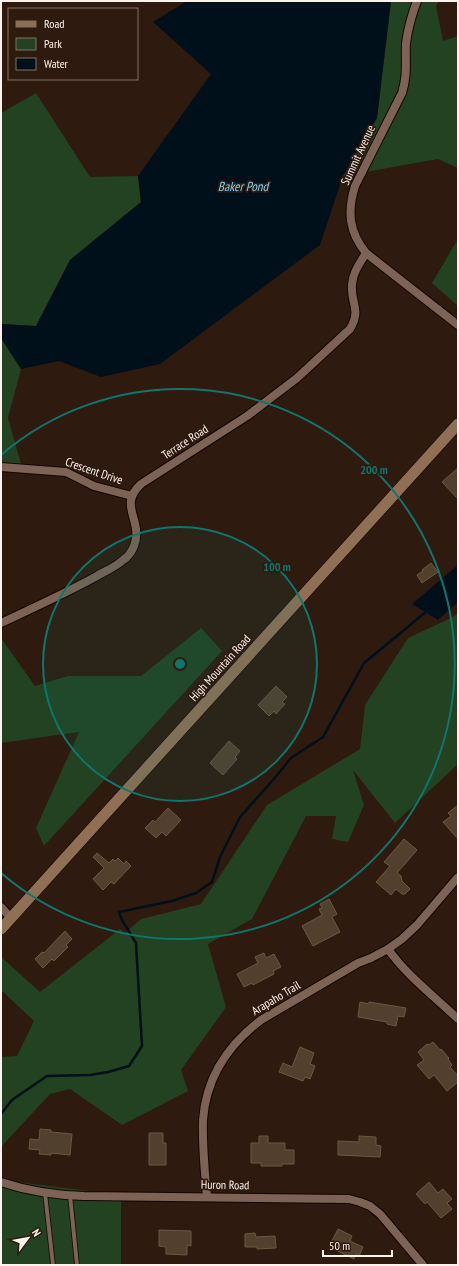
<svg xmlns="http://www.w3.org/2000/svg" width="459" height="1266" font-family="'PT Sans Narrow',sans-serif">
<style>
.green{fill:#234221}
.water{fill:#00101a}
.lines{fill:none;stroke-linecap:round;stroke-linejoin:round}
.stream{stroke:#00101a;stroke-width:2.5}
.building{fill:#52402e;stroke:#6b5844}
.service-casing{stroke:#150500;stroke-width:5.5}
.minor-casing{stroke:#150500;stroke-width:10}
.secondary-casing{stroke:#150500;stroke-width:12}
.service{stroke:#7c6355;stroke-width:4}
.minor{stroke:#7c6355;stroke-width:8}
.secondary{stroke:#8f7055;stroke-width:11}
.ring{fill:none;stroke:#0f766e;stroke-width:2}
.labels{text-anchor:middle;stroke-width:3.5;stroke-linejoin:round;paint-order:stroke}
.street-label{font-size:12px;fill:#fef2ec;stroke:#2e1a0e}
.water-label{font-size:13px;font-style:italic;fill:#79d0f8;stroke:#2e1a0e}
.centre{fill:#0f766e;stroke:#2e1a0e;stroke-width:2}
.ring-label{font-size:12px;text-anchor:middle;font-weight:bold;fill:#0f766e;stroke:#2e1a0e;stroke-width:3.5;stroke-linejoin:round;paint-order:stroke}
</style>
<rect width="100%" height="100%" fill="#2e1a0e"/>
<g class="green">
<path d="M391 1H439L436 6 443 41 458 36V168L438 159 343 176 377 118Z"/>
<path d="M36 93 90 177 138 176 141 202 70 260 36 326 1 324V113Z"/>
<path d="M458 239V306L432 283Z"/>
<path d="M1 338 21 369 8 418 21 464 1 465Z"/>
<path d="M458 613V764L395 823 353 770 364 805 348 842 332 839 336 816H306L252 919 208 944 226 1007 181 1070 188 1091 122 1125 70 1089 50 1094 1 1147V1057L17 1056 34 1021 1 990V957L40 992 120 929 125 933 141 919 201 904 267 805 360 749 365 705 408 638 451 618Z"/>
<path d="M201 628 222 651 44 846 36 828 79 732 1 743V638L35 686 68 676H141Z"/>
<path d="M1 1180 121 1195V1265H1Z"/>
</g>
<g class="water">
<path d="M187 1H391L377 118 343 176 320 245 160 364 101 377 59 361 21 369 1 338V324L36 326 70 260 141 202 138 176 211 74 153 22Z"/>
<path d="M458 565V602L438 620 412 604Z"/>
</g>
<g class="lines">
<path class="stream" d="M1 1114 12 1100 47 1076 90 1075 108 1072 129 1066 142 1046 136 943 122 920 119 912 172 901 196 893 212 882 220 857 240 817 273 780 291 758 323 737 364 663 427 611"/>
</g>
<g class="building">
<path d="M458 468V499L442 482Z"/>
<path d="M431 563 438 572 422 583 417 575 423 571 422 570Z"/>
<path d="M276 686 287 697 282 702 285 704 276 714 274 711 269 716 258 705Z"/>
<path d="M229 741 240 751 235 757 237 759 223 775 210 763Z"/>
<path d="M458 805V839L443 822 451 816 448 813Z"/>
<path d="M168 808 181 820 166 836 162 832 156 838 145 828 153 820 155 822Z"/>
<path d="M404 839 417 850 397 873 401 876 402 881 410 889 405 894H402L396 889 391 895 376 882 390 866 384 862Z"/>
<path d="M97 853 109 863 113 859 115 861 118 858 124 864 126 861 131 866 114 884 111 882 103 890 93 879 104 868 93 857Z"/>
<path d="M329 899 337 914 332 917 340 932 313 946 302 926 322 915 319 909 322 908 320 904Z"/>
<path d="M65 931 72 939 66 945 68 947 54 961 52 959 43 968 35 959 42 952 44 953Z"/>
<path d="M264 953 266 958 274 954 281 967 273 971 274 974 253 985 252 983 244 987 237 974 258 963 255 957Z"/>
<path d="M360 1002 369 1004V1002L406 1008 404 1017 398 1016 396 1026 387 1024V1022L358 1017Z"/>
<path d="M433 1042 440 1050 441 1049 449 1058 448 1059 452 1065 450 1067 458 1076V1082L447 1091 434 1075 429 1079 417 1065 424 1060 418 1052 427 1044 429 1045Z"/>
<path d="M300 1047 314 1053 310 1064 315 1066 310 1079 305 1077 303 1081 279 1072 283 1063 292 1067Z"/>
<path d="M40 1129 51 1130V1132L72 1134 70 1155 51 1153V1155L39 1154 40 1150 29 1149 30 1139 39 1140Z"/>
<path d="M149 1133H163V1143H166V1165H149Z"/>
<path d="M259 1136H268V1143H285V1150H294V1164H282V1166H261V1163H251V1143H259Z"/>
<path d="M359 1136 376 1137V1145L381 1146 380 1157 338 1155V1141L359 1142Z"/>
<path d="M429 1182 438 1193 443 1189 452 1199 447 1203 452 1209 441 1218 427 1202 425 1204 416 1194Z"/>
<path d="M338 1229 352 1236 350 1241 363 1247 359 1256 356 1254 354 1259 329 1247Z"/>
<path d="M159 1230 191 1231V1246L187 1245V1255L166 1254V1247L159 1246Z"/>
<path d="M255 1233 256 1237 275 1236 276 1248 257 1249V1247H245V1234Z"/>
</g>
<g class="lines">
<defs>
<g id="service">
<path d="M45 1193 53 1265"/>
<path d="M70 1195 77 1265"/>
</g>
<g id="minor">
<path d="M417 1C412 14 408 29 406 43 405 62 408 73 402 93L355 186C347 212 349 232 366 253L458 325"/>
<path d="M1 467 66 472 94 486 132 496"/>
<path d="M1 623C33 608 66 593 97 576 105 571 116 567 123 560 128 557 132 551 134 546 144 520 117 506 141 484L247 416 297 378 350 329C362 309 350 303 352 284 353 272 360 263 366 253"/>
<path d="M1 907 11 918"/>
<path d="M388 949C407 976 434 996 458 1019"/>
<path d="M1 1182C28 1191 56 1195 84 1196L349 1199 360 1202 370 1206 380 1214 423 1265"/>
<path d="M207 1197C205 1172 202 1146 203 1120 206 1078 228 1045 261 1020L358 963 371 958 388 949 402 939 417 925 458 877"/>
</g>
<path id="secondary" d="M1 929 458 424"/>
</defs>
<use href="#service" class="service-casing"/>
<use href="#minor" class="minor-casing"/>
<use href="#secondary" class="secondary-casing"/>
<use href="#service" class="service"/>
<use href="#minor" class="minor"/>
<use href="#secondary" class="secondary"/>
</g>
<circle cx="180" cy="664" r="137" fill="#0f766e" fill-opacity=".12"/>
<g class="ring">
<circle cx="180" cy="664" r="137"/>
<path d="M1 455A275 275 0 1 1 1 873"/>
</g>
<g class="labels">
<g class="street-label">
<text transform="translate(358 155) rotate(-65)" y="4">Summit Avenue</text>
<text transform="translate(185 442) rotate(-33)" y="4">Terrace Road</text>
<text transform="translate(94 471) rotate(19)" y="4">Crescent Drive</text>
<text transform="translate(220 668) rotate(-48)" y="4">High Mountain Road</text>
<text transform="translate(276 998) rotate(-31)" y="4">Arapaho Trail</text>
<text transform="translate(225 1185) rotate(1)" y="4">Huron Road</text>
</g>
<g class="water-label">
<text x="243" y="191">Baker Pond</text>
</g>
</g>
<circle cx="180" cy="664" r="6" class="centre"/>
<g class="ring-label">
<text x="374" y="474">200 m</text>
<text x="277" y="571">100 m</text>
</g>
<rect width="459" height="1266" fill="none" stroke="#fef2ec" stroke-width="4"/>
<rect x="8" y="8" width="130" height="72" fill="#2e1a0e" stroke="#817067"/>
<rect x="16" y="21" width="20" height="6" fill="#8f7055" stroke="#817067"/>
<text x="44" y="28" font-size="12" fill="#fef2ec">Road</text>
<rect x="16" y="38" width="20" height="12" fill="#234221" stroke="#817067"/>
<text x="44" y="48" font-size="12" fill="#fef2ec">Park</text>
<rect x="16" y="58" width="20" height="12" fill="#00101a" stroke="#817067"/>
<text x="44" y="68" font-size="12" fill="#fef2ec">Water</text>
<g transform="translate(28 1238) rotate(58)" stroke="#2e1a0e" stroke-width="3" paint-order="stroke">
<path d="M0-3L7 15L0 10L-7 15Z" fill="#fef2ec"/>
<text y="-6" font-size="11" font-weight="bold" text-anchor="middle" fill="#fef2ec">N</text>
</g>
<path d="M323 1250v6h69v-6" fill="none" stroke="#fef2ec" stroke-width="2"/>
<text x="329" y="1250" font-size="12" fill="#fef2ec" stroke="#2e1a0e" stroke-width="3" paint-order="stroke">50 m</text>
</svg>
